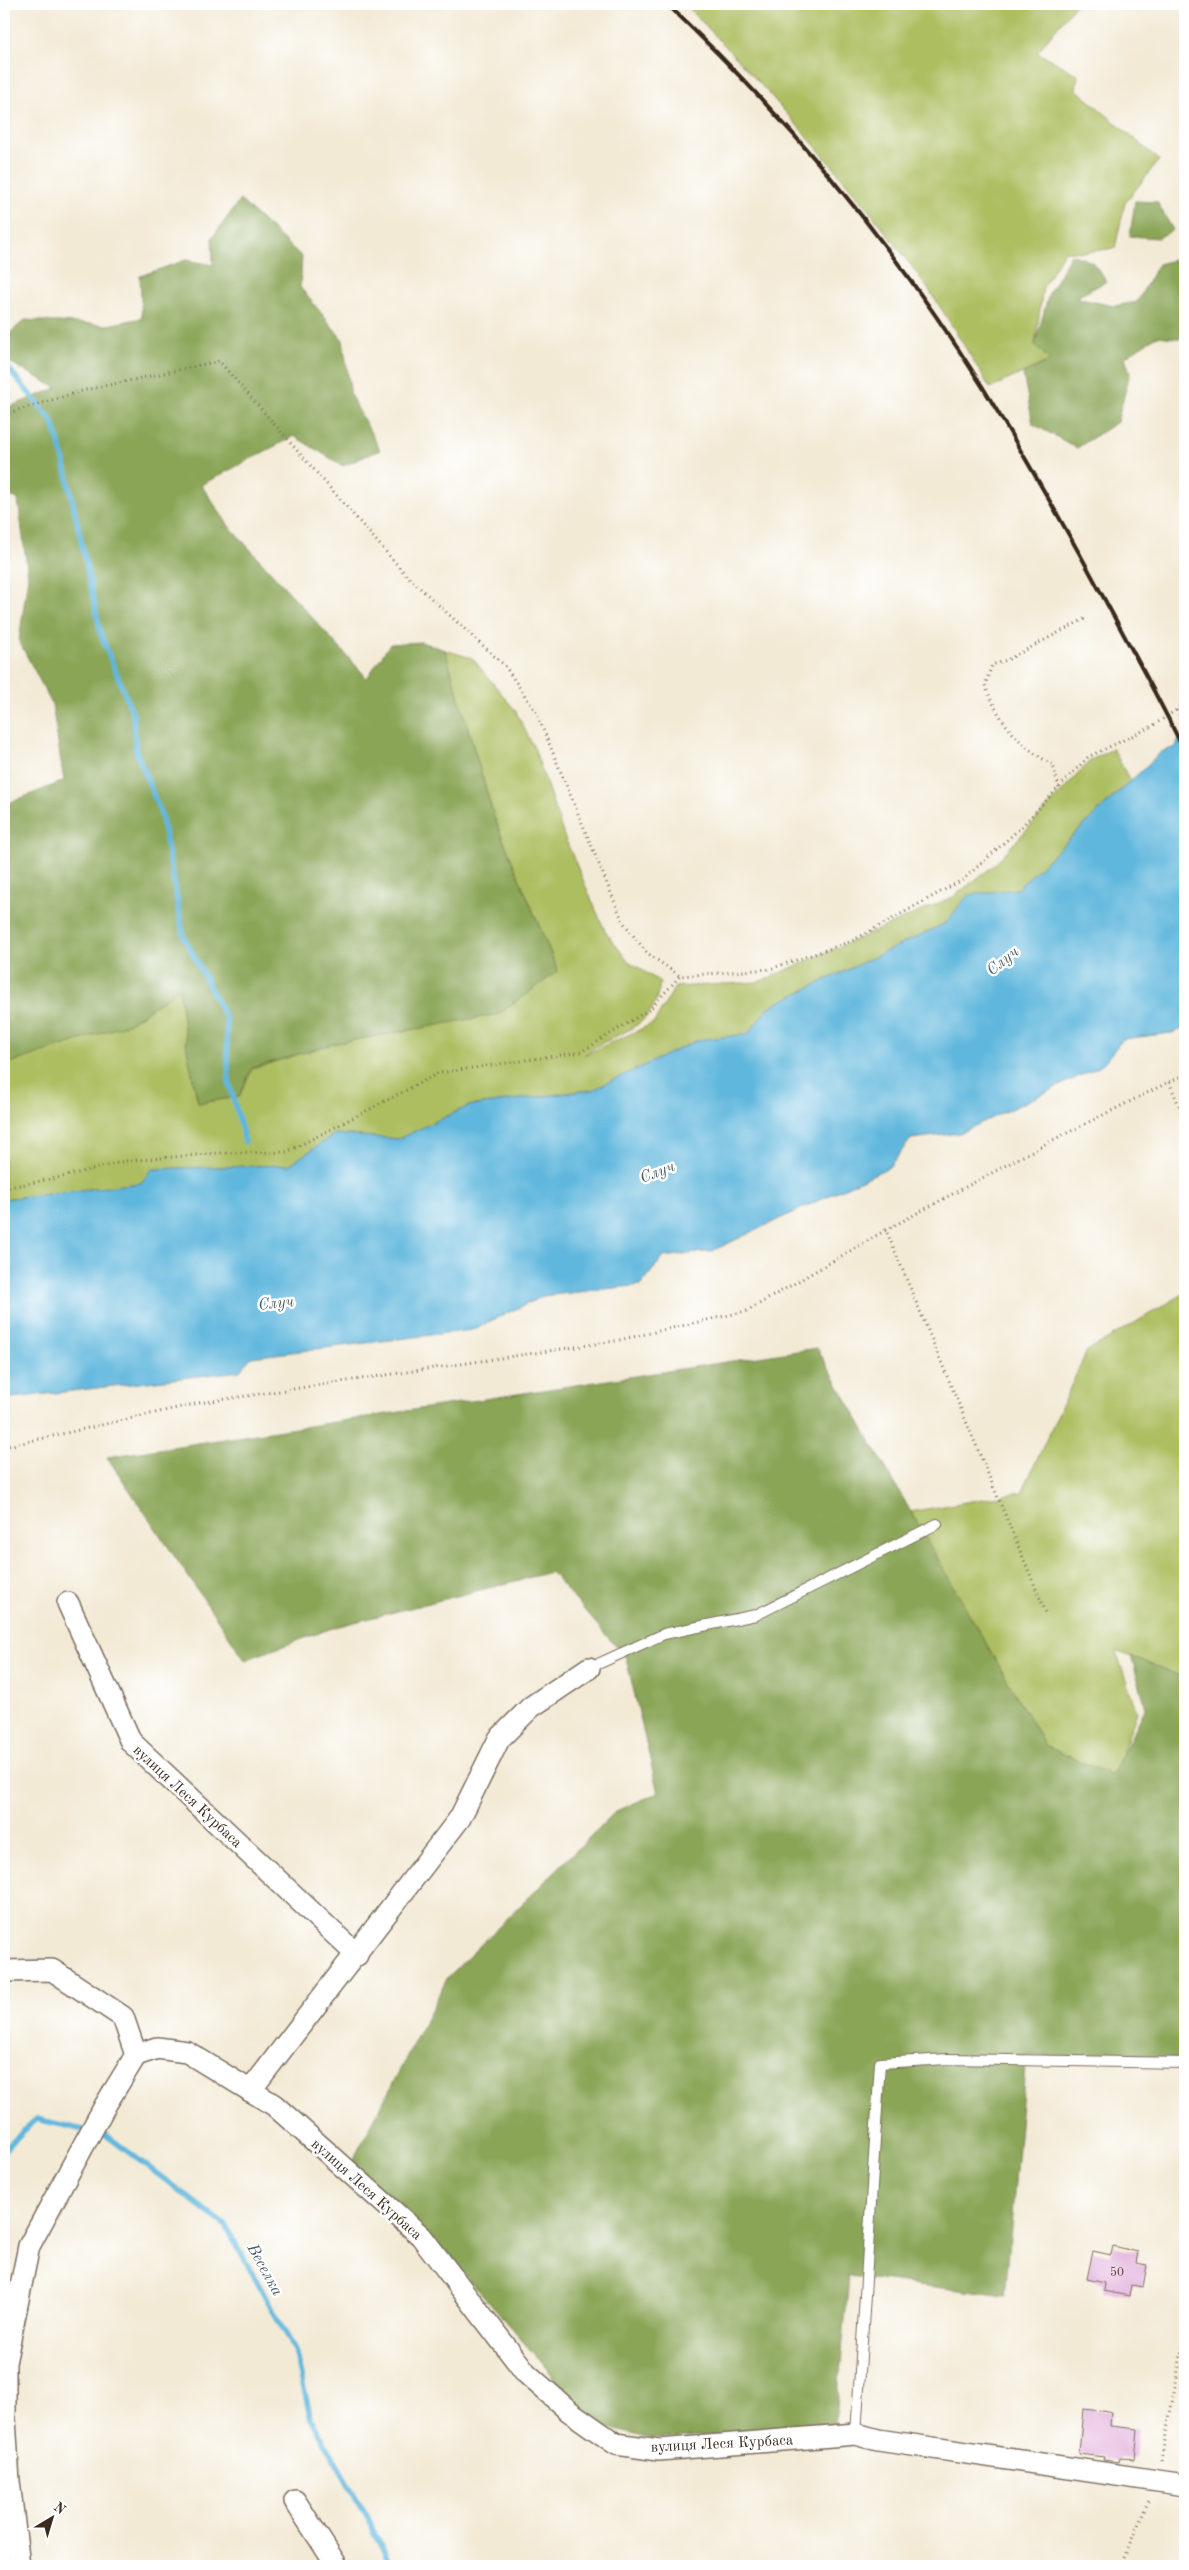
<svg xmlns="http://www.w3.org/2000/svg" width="1189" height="2570" font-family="'Old Standard TT',serif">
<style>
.green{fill:#adbe61;stroke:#747440}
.forest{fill:#8aa557;stroke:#62683a}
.water{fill:#60b7dd;stroke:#4e707e}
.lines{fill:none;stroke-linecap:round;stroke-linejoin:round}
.stream{stroke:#60b7dd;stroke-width:5.5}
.building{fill:#dfa6d7}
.lane-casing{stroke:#7b6d5e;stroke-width:12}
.street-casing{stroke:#7b6d5e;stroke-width:24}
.path{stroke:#7b6d5e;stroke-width:3;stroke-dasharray:1 4;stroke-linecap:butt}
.lane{stroke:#fff;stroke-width:10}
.street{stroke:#fff;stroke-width:21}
.rail{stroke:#3b2a1e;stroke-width:4}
.labels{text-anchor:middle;stroke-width:5;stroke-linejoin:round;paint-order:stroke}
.number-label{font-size:12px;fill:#64494c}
.street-label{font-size:15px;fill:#3b2a1e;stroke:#fff}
.water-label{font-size:16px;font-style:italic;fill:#485b61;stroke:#fff}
</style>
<rect width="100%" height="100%" fill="#fff"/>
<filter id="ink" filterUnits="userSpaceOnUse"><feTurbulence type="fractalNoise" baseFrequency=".02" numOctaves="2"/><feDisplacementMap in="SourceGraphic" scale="10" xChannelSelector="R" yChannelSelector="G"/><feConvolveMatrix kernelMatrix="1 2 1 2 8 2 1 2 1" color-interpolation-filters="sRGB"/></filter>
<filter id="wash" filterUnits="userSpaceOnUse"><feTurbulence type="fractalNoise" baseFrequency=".0096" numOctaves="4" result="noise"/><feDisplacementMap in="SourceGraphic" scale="20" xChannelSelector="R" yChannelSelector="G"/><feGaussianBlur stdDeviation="1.12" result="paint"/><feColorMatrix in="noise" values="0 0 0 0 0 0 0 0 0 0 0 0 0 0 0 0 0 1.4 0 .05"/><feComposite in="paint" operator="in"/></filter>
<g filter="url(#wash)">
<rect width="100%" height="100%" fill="#f3ead5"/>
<g class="green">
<path d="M685 4H1076L1037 52 1078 75 1076 89 1159 160 1125 203 1115 248 1086 252 1065 251 1043 287 1035 345 1051 360 990 388C967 351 945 312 919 276 848 179 768 90 685 4Z"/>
<path d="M445 650 472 658 515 710 535 750 564 836 605 931 627 960 660 982C655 1033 615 1030 584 1055L654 1023 675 987 759 982 953 897 993 866 1091 760 1113 749 1130 781 1017 889 968 895 946 923 769 1007 748 1034 698 1040 595 1089 469 1106 398 1139 335 1134 289 1165 153 1169 142 1183 4 1199V1065L128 1024 179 989 187 1049 198 1103 239 1097 252 1069 558 971 495 820Z"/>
<path d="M1185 1293V1678L1116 1651 1137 1712 1109 1789 1025 1745 910 1512 1022 1492 1087 1351Z"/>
</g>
<g class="forest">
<path d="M240 200 302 257 300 287 343 340 351 396 380 450 343 466 294 436 201 485 229 526 367 678 390 644 421 642 445 650 495 820 558 971 499 1014 333 1044 252 1068 239 1097 198 1103 187 1049 179 989 128 1024 4 1065V805L64 781 52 704 19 641 28 576 18 499 4 494V409L57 388 4 359V338L25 320 108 325 142 318 140 276 186 260 213 265 212 238Z"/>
<path d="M1135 201 1157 202 1173 230 1158 238 1130 236Z"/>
<path d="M1071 254 1092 262 1107 281 1075 298 1114 306 1137 302 1158 264 1181 258 1185 260V339L1157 336 1125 357 1130 373 1117 422 1077 448 1033 424 1023 374 1050 360 1035 345 1049 293Z"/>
<path d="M817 1348 1045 1746 1112 1775 1146 1707 1131 1656 1185 1678V2058L1026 2056 1005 2296 849 2276 835 2428 652 2439 596 2425 456 2265 351 2164 448 1977 616 1811 658 1793 626 1658 551 1572 335 1627 245 1660 107 1457Z"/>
</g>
<path class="water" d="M1185 736V1028L1172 1033 1123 1039 1101 1066 960 1133 911 1139 889 1167 712 1251 663 1257 641 1285 543 1296 472 1330 251 1357 240 1371 4 1399V1199L141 1183 152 1169 289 1165 335 1134 398 1139 469 1106 592 1090 698 1040 748 1034 769 1007 946 923 968 895 1017 889 1161 752 1176 747 1178 740Z"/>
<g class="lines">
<g class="stream">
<path d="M9 369 53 422 64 460 101 635 133 714 136 751 161 814 184 937 226 1019 229 1082 245 1142"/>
<path d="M4 2150 36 2119 106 2135 226 2226 295 2350 311 2419 370 2522 391 2566"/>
</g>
</g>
<g id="blocks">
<g class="building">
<path d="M1113 2246 1138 2252 1136 2263 1147 2265 1143 2287 1131 2285 1129 2296 1104 2291 1105 2283 1087 2279 1093 2251 1111 2255Z"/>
<path d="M1083 2409 1111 2412 1110 2426 1138 2429 1135 2459 1120 2458 1119 2462 1103 2460 1104 2457 1079 2454Z"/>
</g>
</g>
</g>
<g filter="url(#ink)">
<use href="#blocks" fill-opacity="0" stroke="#7b6d5e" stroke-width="1"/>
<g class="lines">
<defs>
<g id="lane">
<path d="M589 1668 664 1634 756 1615 937 1524"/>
<path d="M856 2434 880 2063 948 2059 1185 2063"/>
</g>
<g id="street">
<path d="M68 1603 131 1742 357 1955"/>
<path d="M4 1971 52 1970 123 2017 136 2055 157 2048 187 2052 274 2105 421 2236 526 2373 569 2411 616 2444 659 2450 856 2434 878 2440 1185 2485"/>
<path d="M250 2091 460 1818 499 1739 531 1707 589 1668"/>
<path d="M295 2501 337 2566"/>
<path d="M19 2566 9 2481 5 2419V2363L29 2246 106 2104 136 2055"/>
</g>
</defs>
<use href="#lane" class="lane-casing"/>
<use href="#street" class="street-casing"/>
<g class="path">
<path d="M4 414 86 390 219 361 407 576 505 666 536 712 623 922 647 953 680 976 770 969 852 941 964 879 1018 830 1088 757 1151 727 1185 704"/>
<path d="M1177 710 1185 729"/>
<path d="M1059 788 1053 765C1018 745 999 722 985 685L992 665 1007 660 1088 617"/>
<path d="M1169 1082 1180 1108 1185 1112"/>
<path d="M4 1188 62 1177 125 1161 220 1153 287 1152 439 1073 581 1052 650 1009 680 976"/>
<path d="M886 1230 1051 1141 1185 1074"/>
<path d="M4 1447 199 1403 615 1341 747 1311 886 1230 1047 1615"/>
<path d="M1161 2461 1185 2334"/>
<path d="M1120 2566 1149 2500"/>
</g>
<use href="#lane" class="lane"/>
<use href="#street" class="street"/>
<path class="rail" d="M667 4C787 117 894 246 982 386 1019 446 1054 508 1088 569 1121 630 1155 690 1185 752"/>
</g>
</g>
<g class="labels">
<g class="number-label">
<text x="1117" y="2276">50</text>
</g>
<g class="street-label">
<text transform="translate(188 1796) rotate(43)" y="5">вулиця Леся Курбаса</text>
<text transform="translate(367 2189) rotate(42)" y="5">вулиця Леся Курбаса</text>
<text transform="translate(722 2443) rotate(-3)" y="5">вулиця Леся Курбаса</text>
</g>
<g class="water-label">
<text transform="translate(1002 960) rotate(-39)" y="6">Случ</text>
<text transform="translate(657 1171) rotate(-21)" y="6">Случ</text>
<text transform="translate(276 1302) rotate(-6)" y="6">Случ</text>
<text transform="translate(266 2269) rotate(61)" y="6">Веселка</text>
</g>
</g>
<rect width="1189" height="2570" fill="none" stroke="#fff" stroke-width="20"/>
<g transform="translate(52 2518) rotate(38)" stroke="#ffffff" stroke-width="4" paint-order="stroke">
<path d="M0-4L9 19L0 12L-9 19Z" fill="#3b2a1e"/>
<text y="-8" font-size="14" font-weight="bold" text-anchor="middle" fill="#3b2a1e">N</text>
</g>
</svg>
